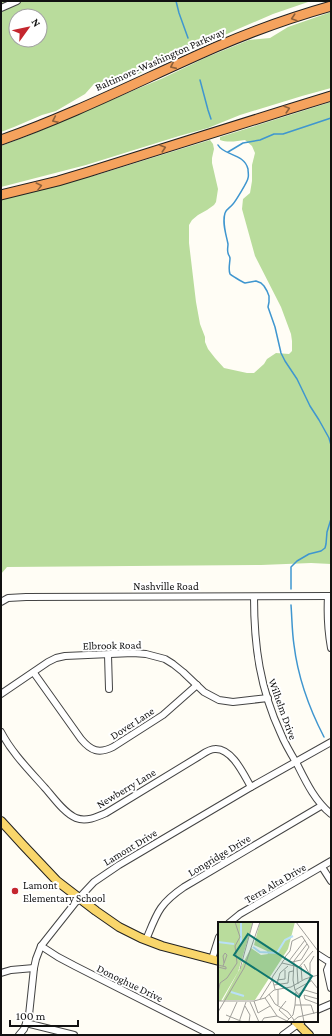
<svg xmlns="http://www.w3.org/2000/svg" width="332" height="1036" font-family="'Crimson Pro',serif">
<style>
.forest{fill:#b9dc9c;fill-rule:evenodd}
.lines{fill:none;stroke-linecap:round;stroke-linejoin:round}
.stream{stroke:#3f96cf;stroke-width:1.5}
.minor-casing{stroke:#444;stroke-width:8}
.major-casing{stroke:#222;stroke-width:10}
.highway-casing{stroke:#222;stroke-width:11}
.minor{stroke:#fff;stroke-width:6}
.major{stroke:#f9d66b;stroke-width:8}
.highway{stroke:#f5a25d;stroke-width:9}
.oneway{stroke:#8e613b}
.poi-dot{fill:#c4262e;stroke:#fff;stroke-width:1.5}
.labels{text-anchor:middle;stroke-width:4;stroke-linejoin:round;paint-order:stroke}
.street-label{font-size:11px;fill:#111;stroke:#fff}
.poi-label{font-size:11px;fill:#111;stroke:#fff;text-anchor:start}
.inset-river{fill:none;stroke:#b9e0f7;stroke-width:2}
.inset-road{fill:none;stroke:#a09f9a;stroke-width:1}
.view{fill:#0f766e;fill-opacity:0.15;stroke:#0f766e;stroke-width:2}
.inset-edge{fill:none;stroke:#111;stroke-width:2}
</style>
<rect width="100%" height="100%" fill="#fffdf5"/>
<g class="forest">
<path d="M1 1H311L273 14 238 29 125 80C114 84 105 87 93 85L85 94 56 111 42 115 14 127 1 132ZM16 16H40V40H16Z"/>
<path d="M331 12V88L302 96 240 115 208 128 179 136 86 165 1 187V146L25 137 63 121 137 89 161 79 207 57 249 40 270 38 288 27Z"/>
<path d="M331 102V564L311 563 261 565 7 567 1 574V199L100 174 210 140 213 144 214 149 212 158V163L218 189 216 202 214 205 207 210 198 215 192 220 189 225V243L196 302 200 324 205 337V342L208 349 215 358 224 368 247 373H254L264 364 267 359 276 353 289 354 292 351V341L291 334 281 307 255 256 242 209 243 199 250 193 252 181V165L255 153 252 146 245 140C237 141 228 143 220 140V137Z"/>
</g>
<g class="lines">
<g class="stream">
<path d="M176 1 179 13 188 38"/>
<path d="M200 80 208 110 211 119"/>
<path d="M218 145C224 156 244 153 248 169 248 172 249 176 248 178 248 181 235 202 233 204 230 208 226 209 225 213 222 223 226 234 228 244 228 247 227 250 228 253 229 257 229 254 230 258 230 263 228 269 230 274 231 275 242 282 245 283L256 281 261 283 264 286 267 291 269 296V302L268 307 275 327 281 353 285 361 297 379 310 406 319 420 329 438 331 445"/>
<path d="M228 152 243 143 260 140 274 134H283L331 118"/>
<path d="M291 589V567L297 561 309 554 321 551 325 548 326 544 327 532 331 519"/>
<path d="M291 605C292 618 292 632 294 645 298 678 309 708 324 737"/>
</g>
<defs>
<g id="minor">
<path d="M1 8 17 1"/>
<path d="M328 596C327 614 328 631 331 648"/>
<path d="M254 597C254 646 260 689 281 734 285 744 291 754 297 764 306 782 315 801 331 814"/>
<path d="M1 602 8 598 26 597 331 596"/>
<path d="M108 655 109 689"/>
<path d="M34 673 81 739C91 751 99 754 113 747L163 715 197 685"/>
<path d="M1 694 48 662 56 658 65 656 133 653 146 654 165 659 173 664 183 672 204 692 219 700 233 702 268 698"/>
<path d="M1 732C12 753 29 770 45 788 54 798 64 813 76 818 86 822 97 817 106 813L198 757C203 754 209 749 215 749 232 748 244 775 251 787"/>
<path d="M322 867 331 881"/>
<path d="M229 923 240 914 331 861"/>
<path d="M146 940C157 913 159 904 184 887L321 806"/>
<path d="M41 946 58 957 75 966 211 1035"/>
<path d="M317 954 331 963"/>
<path d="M212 959 219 937"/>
<path d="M331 961 327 970 331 988"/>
<path d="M1 973 11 970 34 968"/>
<path d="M317 1010 331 1004"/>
<path d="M26 1023 74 1035"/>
<path d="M19 1035 24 1029 29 1015 34 968 36 959 41 946 79 898 94 882 119 865 251 787 331 742"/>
<path d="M283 1035 302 1021"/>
</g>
<g id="major">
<path d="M1 821 23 845 57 881 96 911 119 927 141 938 162 946 219 961"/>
<path d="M295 1021 309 1035"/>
</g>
<g id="highway">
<path d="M1 140C75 114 145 78 216 47 253 31 292 17 331 6"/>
<path d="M1 195 58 181 88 172 289 109 331 96"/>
</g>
</defs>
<use href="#minor" class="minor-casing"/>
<use href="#major" class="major-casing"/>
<use href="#highway" class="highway-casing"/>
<use href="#minor" class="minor"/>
<use href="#major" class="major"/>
<use href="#highway" class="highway"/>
</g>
<defs><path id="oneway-chevron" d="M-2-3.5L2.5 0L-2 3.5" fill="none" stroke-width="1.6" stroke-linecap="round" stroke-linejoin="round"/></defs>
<g class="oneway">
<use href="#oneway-chevron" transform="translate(294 18) rotate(162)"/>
<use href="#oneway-chevron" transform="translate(173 66) rotate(156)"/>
<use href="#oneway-chevron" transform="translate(287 109) rotate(-17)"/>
<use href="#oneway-chevron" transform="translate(55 120) rotate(156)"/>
<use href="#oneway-chevron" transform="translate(163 148) rotate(-18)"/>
<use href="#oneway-chevron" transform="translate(39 186) rotate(-14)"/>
</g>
<circle class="poi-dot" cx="15" cy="891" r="4"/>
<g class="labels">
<g class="street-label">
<text transform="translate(160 59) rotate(-24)" y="4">Baltimore-Washington Parkway</text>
<text x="166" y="590">Nashville Road</text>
<text transform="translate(112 645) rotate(-1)" y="4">Elbrook Road</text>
<text transform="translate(283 709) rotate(70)" y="4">Wilhelm Drive</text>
<text transform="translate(132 723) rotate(-33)" y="4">Dover Lane</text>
<text transform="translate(126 788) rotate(-31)" y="4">Newberry Lane</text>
<text transform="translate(130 847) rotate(-31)" y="4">Lamont Drive</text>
<text transform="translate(219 855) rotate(-31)" y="4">Longridge Drive</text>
<text transform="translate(275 883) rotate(-30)" y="4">Terra Alta Drive</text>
<text transform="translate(130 983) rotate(26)" y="4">Donoghue Drive</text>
</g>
<g class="poi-label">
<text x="23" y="889">Lamont<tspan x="23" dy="13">Elementary School</tspan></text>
</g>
</g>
<g transform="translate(218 922)">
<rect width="100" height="100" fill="#fffdf5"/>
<path d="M0 0H35L20 50 3 79H0ZM42 0H77L70 27 37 78H5L33 26 43 33 50 32 49 29 36 23Z" fill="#b9dc9c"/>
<path class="inset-river" d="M0 20 16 22M23 22V0M35 25 42 30 59 31 67 18 75 14M13 70 26 74"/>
<path class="inset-road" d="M78 0 100 29M96 34 92 41V57L100 67M71 39 87 18M64 41 81 45 95 29M86 42 92 53M0 43 8 45V47L0 45M5 44 9 33 7 31 5 34 6 41M83 44 84 58M79 45 80 62M22 47 35 0M59 58 67 57V48M59 62 62 51 70 44M56 63 70 61 71 50 75 49M57 67 54 56 55 54 64 41 65 39 67 37V35L72 29 74 19 84 14 91 25 83 38 74 40 67 37M77 68 93 59M0 71 2 61 9 56 19 41 17 24 22 15 17 0M51 72 57 82 70 90 76 98M81 72 87 68 100 72M47 76 59 94 69 99M42 77 54 58M0 79H36L47 76 56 68 73 65 87 57 100 53M36 79 40 91 52 84M68 79 61 88 71 97M32 80 41 100M100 82 87 77 86 73 100 77M60 83V67M77 83 78 70M27 84 32 93 31 100M0 90 26 46 42 0M8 93 25 100M44 99 46 96 59 94M10 100 19 80M21 100 28 80M68 100 75 93 77 83H93L96 92M74 100 80 95 100 90M86 100 81 73 77 68 75 58 76 39 89 22"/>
<path class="view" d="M30 12 94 54 81 75 16 33Z"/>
<rect width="100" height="100" class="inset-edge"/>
</g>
<rect width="332" height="1036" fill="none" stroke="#111111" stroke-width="4"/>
<g transform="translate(28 28) rotate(57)"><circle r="19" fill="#ffffff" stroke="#a0a0a0"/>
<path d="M0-3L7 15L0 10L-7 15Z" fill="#c4262e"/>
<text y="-6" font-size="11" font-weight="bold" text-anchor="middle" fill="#111111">N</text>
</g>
<path d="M10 1020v6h68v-6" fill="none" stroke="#111111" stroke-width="2"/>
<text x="16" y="1020" font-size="12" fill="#111111" stroke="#ffffff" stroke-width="3" paint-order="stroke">100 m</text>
</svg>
